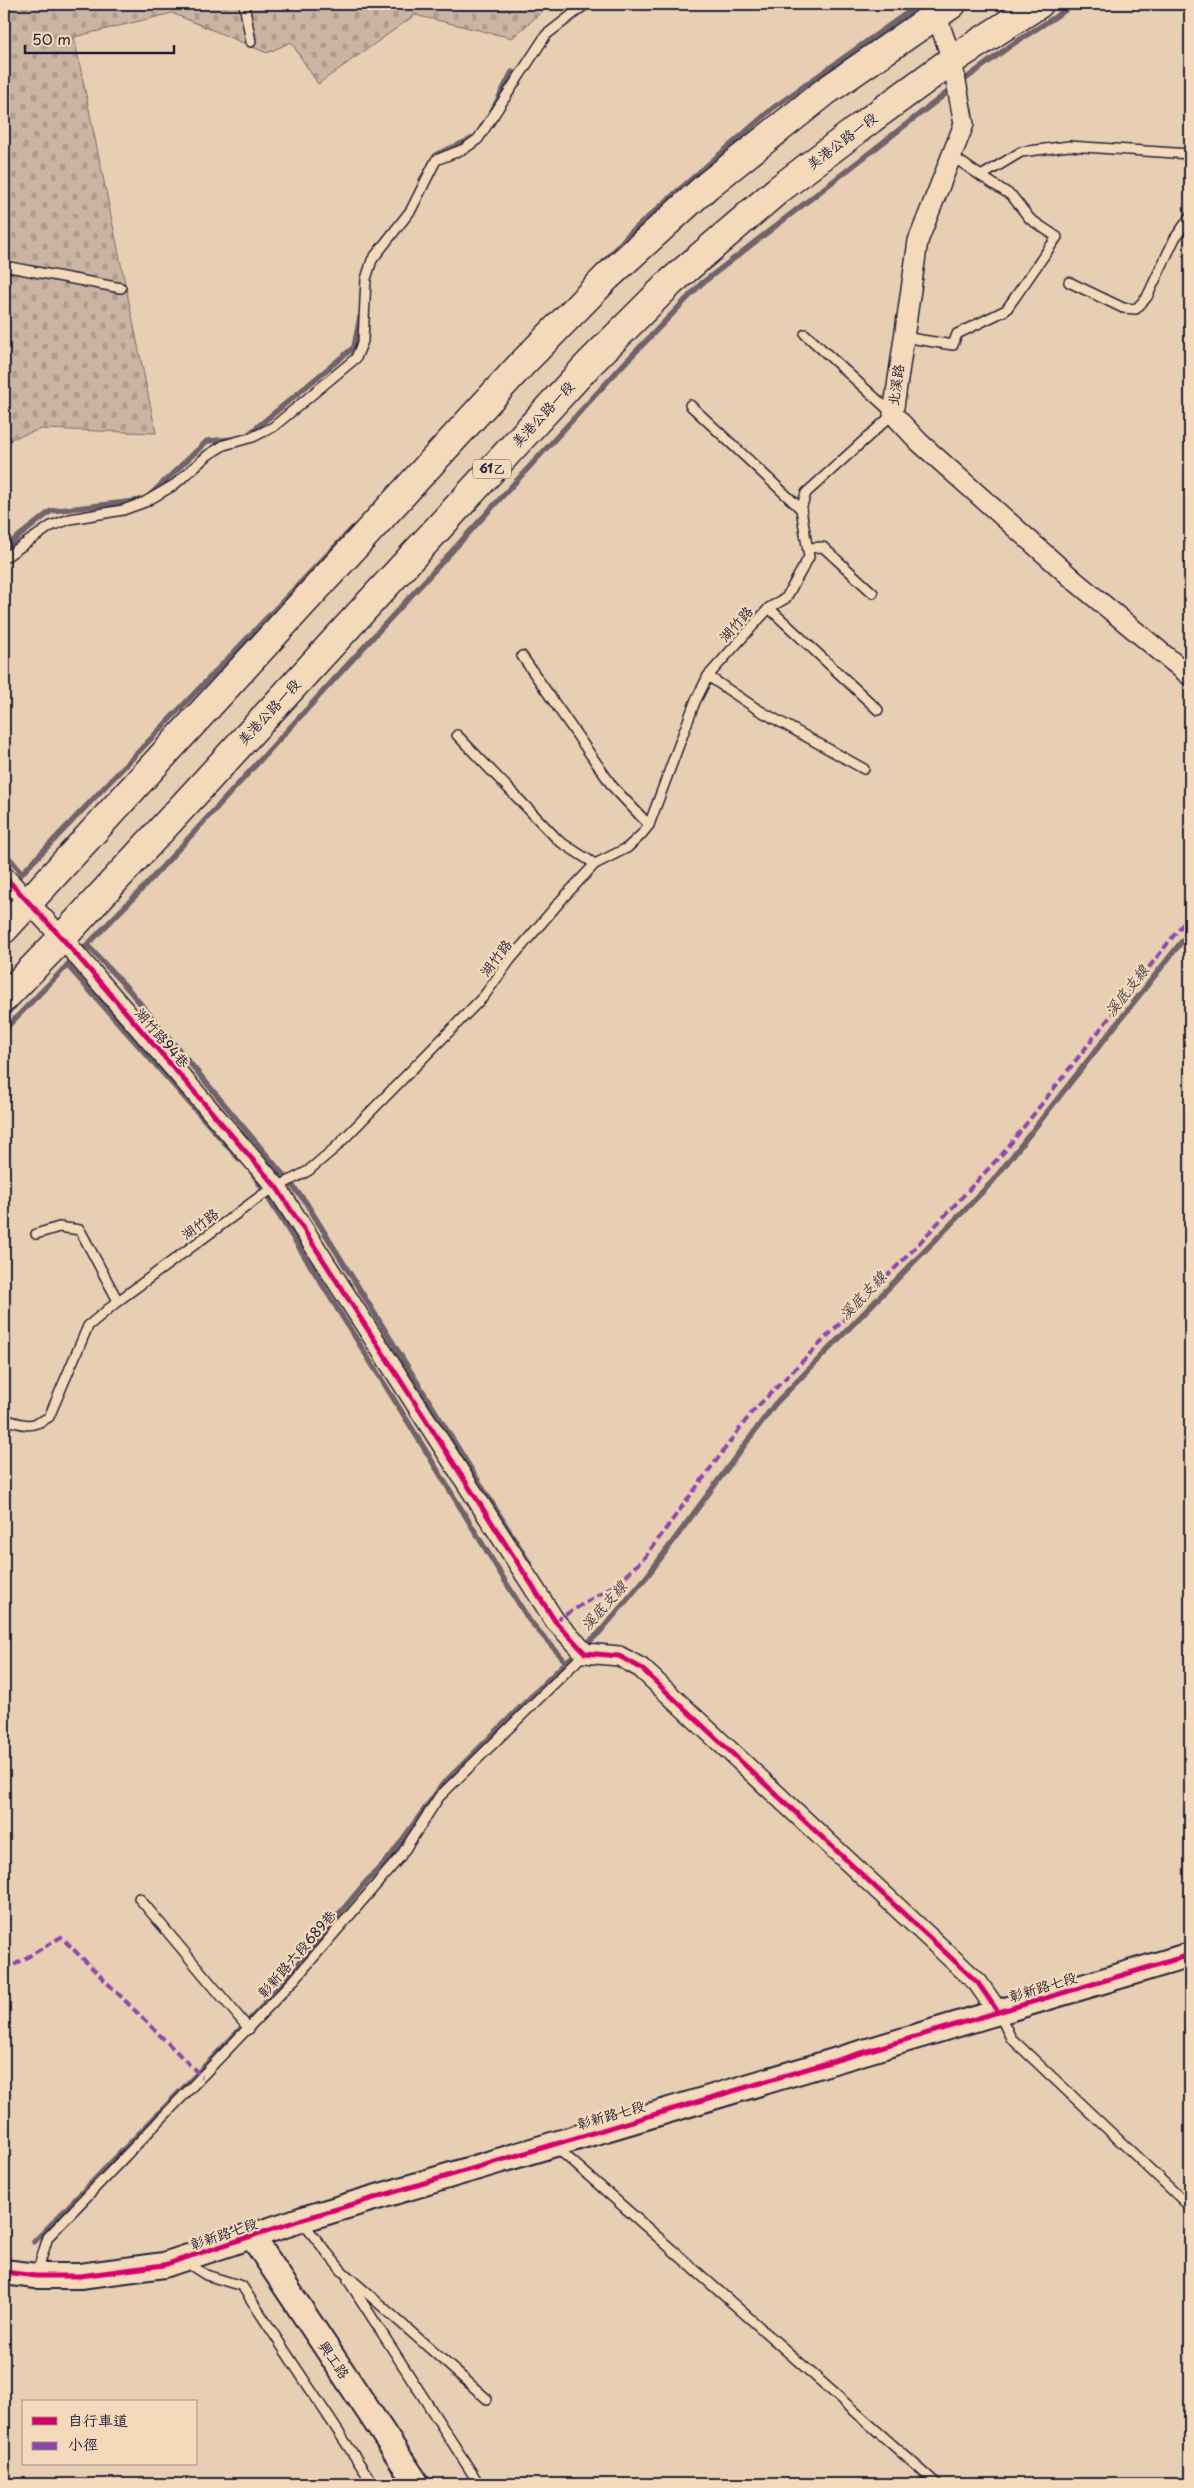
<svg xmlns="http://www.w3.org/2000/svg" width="1194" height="2488" font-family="'Playpen Sans','LXGW WenKai TC',sans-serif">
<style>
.cemetery{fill:url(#cemetery-stones);stroke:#766c6e}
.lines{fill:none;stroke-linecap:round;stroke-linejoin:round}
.stream{stroke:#6f646a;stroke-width:5.5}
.service-casing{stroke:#22223b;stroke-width:12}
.minor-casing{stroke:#22223b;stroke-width:22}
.tertiary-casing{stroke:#22223b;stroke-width:28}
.primary-casing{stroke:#22223b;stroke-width:31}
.service{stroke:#f5d9bb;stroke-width:9}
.minor{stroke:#f5d9bb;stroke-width:19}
.tertiary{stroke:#f5d9bb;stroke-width:24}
.primary{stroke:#f5d9bb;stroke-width:28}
.quiet{stroke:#8e44ad;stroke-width:4;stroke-dasharray:8 4;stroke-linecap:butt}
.cycleway-casing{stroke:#f5d9bb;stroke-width:8}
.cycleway{stroke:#d6006c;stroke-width:5}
.labels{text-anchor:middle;stroke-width:4.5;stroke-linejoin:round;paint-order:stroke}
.shield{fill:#f5d9bb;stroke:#615961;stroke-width:1}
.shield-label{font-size:12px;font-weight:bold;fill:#22223b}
.street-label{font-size:14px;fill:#22223b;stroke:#f5d9bb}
.water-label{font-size:15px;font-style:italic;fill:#484352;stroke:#f5d9bb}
</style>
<defs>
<pattern id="cemetery-stones" width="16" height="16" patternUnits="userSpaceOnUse" patternTransform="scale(1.25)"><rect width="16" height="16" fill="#cbb5a2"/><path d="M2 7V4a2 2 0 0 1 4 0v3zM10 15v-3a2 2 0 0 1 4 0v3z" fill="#ae9b8c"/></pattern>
</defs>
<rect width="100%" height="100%" fill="#e8ceb3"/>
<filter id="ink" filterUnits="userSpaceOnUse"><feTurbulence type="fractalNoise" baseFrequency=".02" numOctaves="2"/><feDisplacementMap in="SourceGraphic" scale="10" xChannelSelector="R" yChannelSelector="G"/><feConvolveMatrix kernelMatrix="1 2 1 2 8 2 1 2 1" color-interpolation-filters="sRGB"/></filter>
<g filter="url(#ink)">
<path class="cemetery" d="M4 4H551L512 38 415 15 318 84 291 42 267 53 172 13 74 37 156 433 42 429 4 441Z"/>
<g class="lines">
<g class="stream">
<path d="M960 83 1010 46 1075 4"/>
<path d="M490 115 512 72"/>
<path d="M421 180 437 154 474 138"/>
<path d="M603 263 628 235 672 196 773 108 914 8"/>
<path d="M244 438 354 347 360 317"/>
<path d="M149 496 207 441 233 439"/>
<path d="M4 548 51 511 136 501"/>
<path d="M4 852 22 873"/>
<path d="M4 892 353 528"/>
<path d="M87 945 129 990 305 1201 531 1566"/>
<path d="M67 965 240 1160"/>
<path d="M4 1030 141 890 621 367 701 284 953 88"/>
<path d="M252 1172 410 1425 529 1620 566 1662 599 1633 648 1575 775 1404 992 1182 1190 931"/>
<path d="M34 2242 259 2010 365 1883 389 1858 442 1785 566 1662"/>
</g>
<defs>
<g id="service">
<path d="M244 4 251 42"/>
<path d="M952 156 981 176 1021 152 1069 146 1190 154"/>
<path d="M4 266 121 288"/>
<path d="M1069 282 1123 308 1136 309 1147 297 1175 238 1190 217"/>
<path d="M903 337 953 345 957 334 1006 310 1057 237 1030 219 1012 196 981 176"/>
<path d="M690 405 801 509"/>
<path d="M808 548 823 547 873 593"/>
<path d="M4 558 51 526 70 519 123 510 145 502 174 485 208 455 224 445 253 437 273 427 356 358 363 341 366 279 372 260 411 210 436 160 464 149 478 139 546 35 586 4"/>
<path d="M769 608 878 710"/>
<path d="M522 656 613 787 649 825"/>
<path d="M708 676 757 709 864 769"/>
<path d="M457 735 559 841 595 864"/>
<path d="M36 1234 59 1227 80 1230 118 1301"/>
<path d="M4 1419C24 1425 30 1429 49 1417L88 1326 118 1301 262 1195 308 1171 335 1148 484 996 510 960 563 898 595 864 627 848 641 835 649 825 695 702 708 676 769 608 786 598 809 557 801 509 806 493 893 414 805 334"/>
<path d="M139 1898 249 2029"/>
<path d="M998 2012 1011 2038 1190 2207"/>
<path d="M556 2147 937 2484"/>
<path d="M302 2222 342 2271 487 2399"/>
<path d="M184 2261 206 2275 242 2286 373 2484"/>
<path d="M36 2276 48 2237 294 1980 400 1857 439 1797 585 1653"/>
<path d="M348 2280 479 2484"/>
</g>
<g id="minor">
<path d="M933 5 952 60 964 124 918 241 893 414 919 442 1075 581 1190 676"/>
<path d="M4 876 62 938 277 1188 555 1621 585 1653 619 1656 641 1668 978 1983 998 2012"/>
</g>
<g id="tertiary">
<path d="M252 2236 417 2484"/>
<path d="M4 2272 36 2276H80L164 2265 300 2220 1190 1955"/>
</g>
<g id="primary">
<path d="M4 929 520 366 607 277 708 185 826 91 952 4"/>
<path d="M4 998 62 938 588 365 671 282 778 190 871 119 952 60 1039 4"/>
</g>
</defs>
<use href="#service" class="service-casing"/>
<use href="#minor" class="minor-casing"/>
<use href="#tertiary" class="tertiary-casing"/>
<use href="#primary" class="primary-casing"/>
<use href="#service" class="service"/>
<use href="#minor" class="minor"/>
<use href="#tertiary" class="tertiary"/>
<use href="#primary" class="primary"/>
<g class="quiet">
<path d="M555 1621 618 1583 645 1557 752 1412 910 1253 1004 1152 1190 915"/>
<path d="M4 1971 61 1937 202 2077"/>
</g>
<defs>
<g id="cycleway">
<path d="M4 876 62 938 277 1188 555 1621 585 1653 619 1656 641 1668 978 1983 998 2012"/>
<path d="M4 2272 36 2276H80L164 2265 300 2220 1190 1955"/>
</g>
</defs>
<use href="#cycleway" class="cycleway-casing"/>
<use href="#cycleway" class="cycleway"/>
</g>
</g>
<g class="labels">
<rect class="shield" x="473" y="459.5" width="38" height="19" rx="4"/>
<g class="shield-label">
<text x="492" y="473">61乙</text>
</g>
<g class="street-label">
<text transform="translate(842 141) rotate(-37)" y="5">美港公路一段</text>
<text transform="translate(896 385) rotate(-82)" y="5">北溪路</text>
<text transform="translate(543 414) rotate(-47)" y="5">美港公路一段</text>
<text transform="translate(736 624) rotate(-48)" y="5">湖竹路</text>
<text transform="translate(269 712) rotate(-47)" y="5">美港公路一段</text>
<text transform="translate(496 958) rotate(-53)" y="5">湖竹路</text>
<text transform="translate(162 1038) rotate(49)" y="5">湖竹路94巷</text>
<text transform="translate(200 1224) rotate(-36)" y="5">湖竹路</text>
<text transform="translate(297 1954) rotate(-49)" y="5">彰新路六段689巷</text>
<text transform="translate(1043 1987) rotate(-17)" y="5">彰新路七段</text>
<text transform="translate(611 2115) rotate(-16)" y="5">彰新路七段</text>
<text transform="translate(224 2234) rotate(-19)" y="5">彰新路七段</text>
<text transform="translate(334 2360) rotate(56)" y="5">興工路</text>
</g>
<g class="water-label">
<text transform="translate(1127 991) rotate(-52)" y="5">溪底支線</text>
<text transform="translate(863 1296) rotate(-46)" y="5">溪底支線</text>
<text transform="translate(604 1606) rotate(-48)" y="5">溪底支線</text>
</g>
</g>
<rect width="1194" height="2488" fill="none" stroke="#f5d9bb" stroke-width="20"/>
<rect x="10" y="10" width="1174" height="2468" fill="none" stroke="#22223b" stroke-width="2" filter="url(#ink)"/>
<rect x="22" y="2400" width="175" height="65" fill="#f5d9bb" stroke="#a19088"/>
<rect x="32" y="2417" width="25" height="8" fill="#d6006c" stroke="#a19088"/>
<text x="68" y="2426" font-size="15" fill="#22223b">自行車道</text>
<rect x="32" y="2442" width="25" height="8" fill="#8e44ad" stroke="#a19088"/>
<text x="68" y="2450" font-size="15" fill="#22223b">小徑</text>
<path d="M25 45v8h149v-8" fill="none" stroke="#22223b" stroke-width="2.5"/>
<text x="32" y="45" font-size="15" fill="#22223b" stroke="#f5d9bb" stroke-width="4" paint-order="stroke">50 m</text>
</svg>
